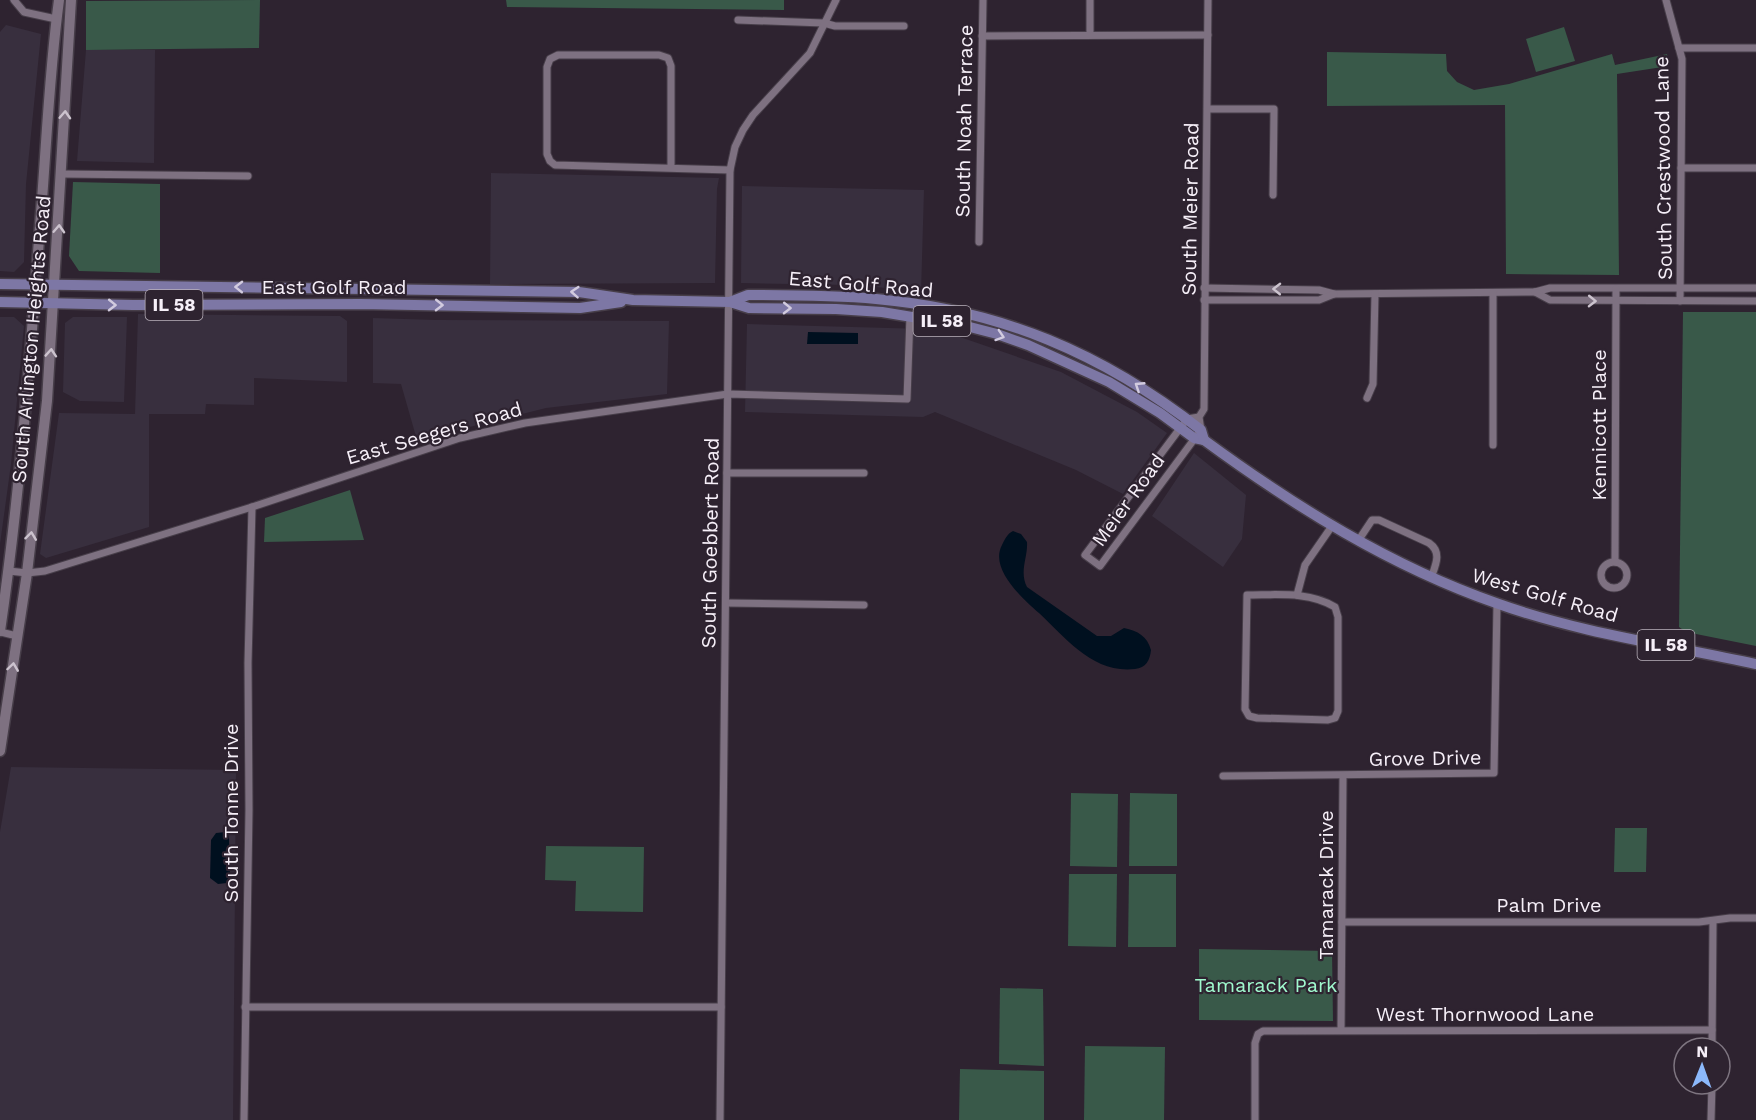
<svg xmlns="http://www.w3.org/2000/svg" width="1756" height="1120" font-family="'Work Sans',sans-serif">
<style>
.commercial{fill:#382f3e}
.green{fill:#395949}
.water{fill:#00101f}
.lines{fill:none;stroke-linecap:round;stroke-linejoin:round}
.minor-casing{stroke:#473e49;stroke-width:9}
.secondary-casing{stroke:#473e49;stroke-width:13}
.primary-casing{stroke:#473e49;stroke-width:13}
.minor{stroke:#7e7181;stroke-width:7}
.secondary{stroke:#7e7181;stroke-width:10}
.primary{stroke:#7d77a5;stroke-width:10}
.oneway{stroke:#ccc3ce}
.oneway2{stroke:#d2cbdf}
.labels{text-anchor:middle;stroke-width:4.5;stroke-linejoin:round;paint-order:stroke}
.shield{fill:#2e2330;stroke:#bab2bc;stroke-width:1.5}
.shield-label{font-size:18px;font-weight:bold;fill:#f6eff8}
.street-label{font-size:20px;fill:#f6eff8;stroke:#2e2330}
.park-label{font-size:20px;fill:#a0f9ce;stroke:#2e2330}
</style>
<rect width="100%" height="100%" fill="#2e2330"/>
<g class="commercial">
<path d="M6 25 41 34 26 184 24 262 14 272 0 271V32Z"/>
<path d="M86 50H155L154 163 77 161Z"/>
<path d="M491 173 719 178 717 189 715 283 490 284Z"/>
<path d="M742 186 924 190 921 293 900 289 850 285 741 283Z"/>
<path d="M138 314 340 316 347 321V382L254 378V405L206 404 205 414H149V527L46 558 40 554 59 413 135 414Z"/>
<path d="M0 317H14L24 326 11 464 0 544Z"/>
<path d="M73 317H127L124 402 80 401 63 392 65 323Z"/>
<path d="M373 318 436 320 669 321 667 394 546 408 417 440 401 384 373 383Z"/>
<path d="M747 324 925 329 960 337 1061 372 1137 412 1167 433 1123 494 1076 470 935 412 923 417 745 412Z"/>
<path d="M1194 453 1246 495 1242 539 1223 567 1152 516Z"/>
<path d="M11 767 236 770 233 1120H0V832Z"/>
</g>
<g class="green">
<path d="M260 0 259 48 86 50V1Z"/>
<path d="M506 0H784V10L507 7Z"/>
<path d="M1564 27 1575 61 1536 72 1526 39Z"/>
<path d="M1327 52 1446 54 1447 71 1457 82 1474 90 1509 84 1612 54 1615 65 1667 54 1669 66 1617 74 1619 275 1506 274 1505 105 1327 106Z"/>
<path d="M73 182 160 184V273L79 271 69 256Z"/>
<path d="M1683 312H1756V646L1686 632 1679 627Z"/>
<path d="M350 490 364 540 264 542 265 518Z"/>
<path d="M1071 793 1118 794 1117 867 1070 866Z"/>
<path d="M1130 793 1177 794V866H1129Z"/>
<path d="M1615 828H1647L1646 872H1614Z"/>
<path d="M546 846 644 847 643 912 575 911 576 881 545 880Z"/>
<path d="M1069 874H1117L1116 947 1068 946Z"/>
<path d="M1129 874H1176V947H1128Z"/>
<path d="M1199 949 1332 951 1333 1021 1199 1020Z"/>
<path d="M1000 988 1043 989 1044 1066 999 1064Z"/>
<path d="M1085 1046 1165 1047 1164 1120H1084Z"/>
<path d="M960 1069 1044 1071V1120H959Z"/>
</g>
<g class="water">
<path d="M808 332 858 333V344H807Z"/>
<path d="M1013 531 1021 534 1027 542C1028 558 1019 571 1027 587L1097 636H1111L1124 628C1138 631 1147 636 1151 650 1150 660 1146 668 1135 669 1093 674 1066 638 1039 613 1023 599 989 569 1002 545 1005 539 1007 534 1013 531Z"/>
<path d="M226 832 229 837 230 877 227 883 218 884 210 878 211 840 216 833Z"/>
</g>
<g class="lines">
<defs>
<g id="minor">
<path d="M14 0 24 12 56 19"/>
<path d="M1666 0 1682 59 1680 301"/>
<path d="M738 20 824 23 835 26H904"/>
<path d="M1090 35V0"/>
<path d="M982 36 1208 35"/>
<path d="M1679 48H1756"/>
<path d="M1208 109H1274L1273 195"/>
<path d="M671 167V66L668 58 659 55H558L550 59 547 67V154L550 161 555 165 730 170"/>
<path d="M1681 168H1756"/>
<path d="M62 174 248 176"/>
<path d="M979 242 983 0"/>
<path d="M1204 288 1319 290 1334 294 1535 292 1550 288H1756"/>
<path d="M1535 292 1550 300 1756 301"/>
<path d="M1204 300H1319L1334 294"/>
<path d="M1367 398 1373 384 1375 294"/>
<path d="M1199 417 1187 419 1085 555 1100 566 1201 430 1199 417 1204 409 1208 0"/>
<path d="M1493 445V293"/>
<path d="M727 473H864"/>
<path d="M1358 541 1372 520H1379L1429 543C1442 552 1436 564 1431 578"/>
<circle cx="1614" cy="575" r="13"/>
<path d="M1615 562 1616 289"/>
<path d="M9 571 27 573 45 571 252 507 460 438 525 423 728 394 907 399 910 316"/>
<path d="M1247 595C1276 595 1309 591 1335 607L1338 617V711L1335 718 1328 720 1257 718 1249 716 1245 709Z"/>
<path d="M1297 595 1305 565 1332 526"/>
<path d="M726 603 864 605"/>
<path d="M0 632 17 636"/>
<path d="M1223 776 1494 773 1497 604"/>
<path d="M1342 922H1699L1730 918H1756"/>
<path d="M245 1007H721"/>
<path d="M1341 1030 1343 776"/>
<path d="M1712 1048 1713 921"/>
<path d="M244 1120 249 810 248 663 252 507"/>
<path d="M720 1120 730 170 735 147 743 130 753 115 810 53 836 0"/>
<path d="M1255 1120V1043L1258 1034 1263 1031 1712 1030"/>
<path d="M1711 1120 1712 1084"/>
</g>
<g id="secondary">
<path d="M0 631C21 488 31 344 42 200 47 133 50 66 59 0"/>
<path d="M0 751 27 573 47 401 71 0"/>
</g>
<g id="primary">
<path d="M0 284 579 292 633 300 730 302 749 308 836 309 882 312 966 326 997 334 1028 345 1109 382 1160 413 1194 438 1204 440C1294 506 1390 566 1496 603 1579 633 1669 645 1756 664"/>
<path d="M0 302 133 305 360 304 580 308 621 302"/>
<path d="M730 302 748 295C791 295 834 295 876 299 1001 310 1102 353 1201 430L1204 440"/>
</g>
</defs>
<use href="#minor" class="minor-casing"/>
<use href="#secondary" class="secondary-casing"/>
<use href="#primary" class="primary-casing"/>
<use href="#minor" class="minor"/>
<use href="#secondary" class="secondary"/>
<use href="#primary" class="primary"/>
</g>
<defs><path id="oneway-chevron" d="M-2-3.5L2.5 0L-2 3.5" fill="none" stroke-width="1.6" stroke-linecap="round" stroke-linejoin="round" transform="scale(1.5)"/></defs>
<g class="oneway">
<use href="#oneway-chevron" transform="translate(65 115) rotate(-87)"/>
<use href="#oneway-chevron" transform="translate(59 229) rotate(-87)"/>
<use href="#oneway-chevron" transform="translate(1277 289) rotate(-179)"/>
<use href="#oneway-chevron" transform="translate(1592 301) rotate(1)"/>
<use href="#oneway-chevron" transform="translate(51 353) rotate(-86)"/>
<use href="#oneway-chevron" transform="translate(31 536) rotate(-83)"/>
<use href="#oneway-chevron" transform="translate(13 667) rotate(-82)"/>
</g>
<g class="oneway2">
<use href="#oneway-chevron" transform="translate(239 287) rotate(-179)"/>
<use href="#oneway-chevron" transform="translate(575 292) rotate(-176)"/>
<use href="#oneway-chevron" transform="translate(112 305) rotate(1)"/>
<use href="#oneway-chevron" transform="translate(439 305) rotate(1)"/>
<use href="#oneway-chevron" transform="translate(787 308) rotate(1)"/>
<use href="#oneway-chevron" transform="translate(1000 336) rotate(18)"/>
<use href="#oneway-chevron" transform="translate(1139 386) rotate(-147)"/>
</g>
<g class="labels">
<g class="shield">
<rect x="145.5" y="290" width="57" height="30" rx="4.5"/>
<rect x="913.5" y="306" width="57" height="30" rx="4.5"/>
<rect x="1637.5" y="630" width="57" height="30" rx="4.5"/>
</g>
<g class="shield-label">
<text x="174" y="311">IL 58</text>
<text x="942" y="327">IL 58</text>
<text x="1666" y="651">IL 58</text>
</g>
<g class="street-label">
<text transform="translate(964 121) rotate(-89)" y="7">South Noah Terrace</text>
<text transform="translate(1663 168) rotate(-91)" y="7">South Crestwood Lane</text>
<text transform="translate(1190 209) rotate(-89)" y="7">South Meier Road</text>
<text transform="translate(861 284) rotate(5)" y="7">East Golf Road</text>
<text x="334" y="294">East Golf Road</text>
<text transform="translate(31 339) rotate(-85)" y="7">South Arlington Heights Road</text>
<text transform="translate(1599 425) rotate(-90)" y="7">Kennicott Place</text>
<text transform="translate(434 433) rotate(-16)" y="7">East Seegers Road</text>
<text transform="translate(1128 500) rotate(-54)" y="7">Meier Road</text>
<text transform="translate(710 543) rotate(-89)" y="7">South Goebbert Road</text>
<text transform="translate(1545 595) rotate(16)" y="7">West Golf Road</text>
<text transform="translate(1425 758) rotate(-1)" y="7">Grove Drive</text>
<text transform="translate(231 813) rotate(-90)" y="7">South Tonne Drive</text>
<text transform="translate(1326 885) rotate(-90)" y="7">Tamarack Drive</text>
<text x="1549" y="912">Palm Drive</text>
<text x="1485" y="1021">West Thornwood Lane</text>
</g>
<g class="park-label">
<text x="1266" y="992">Tamarack Park</text>
</g>
</g>
<g transform="translate(1702 1066) rotate(1)"><circle r="28" fill="#2e2330" stroke="#7e7580" stroke-width="1.5"/>
<path d="M0-4.5L10 22L0 15L-10 22Z" fill="#8cb9fc"/>
<text y="-9" font-size="16" font-weight="bold" text-anchor="middle" fill="#f6eff8">N</text>
</g>
</svg>
